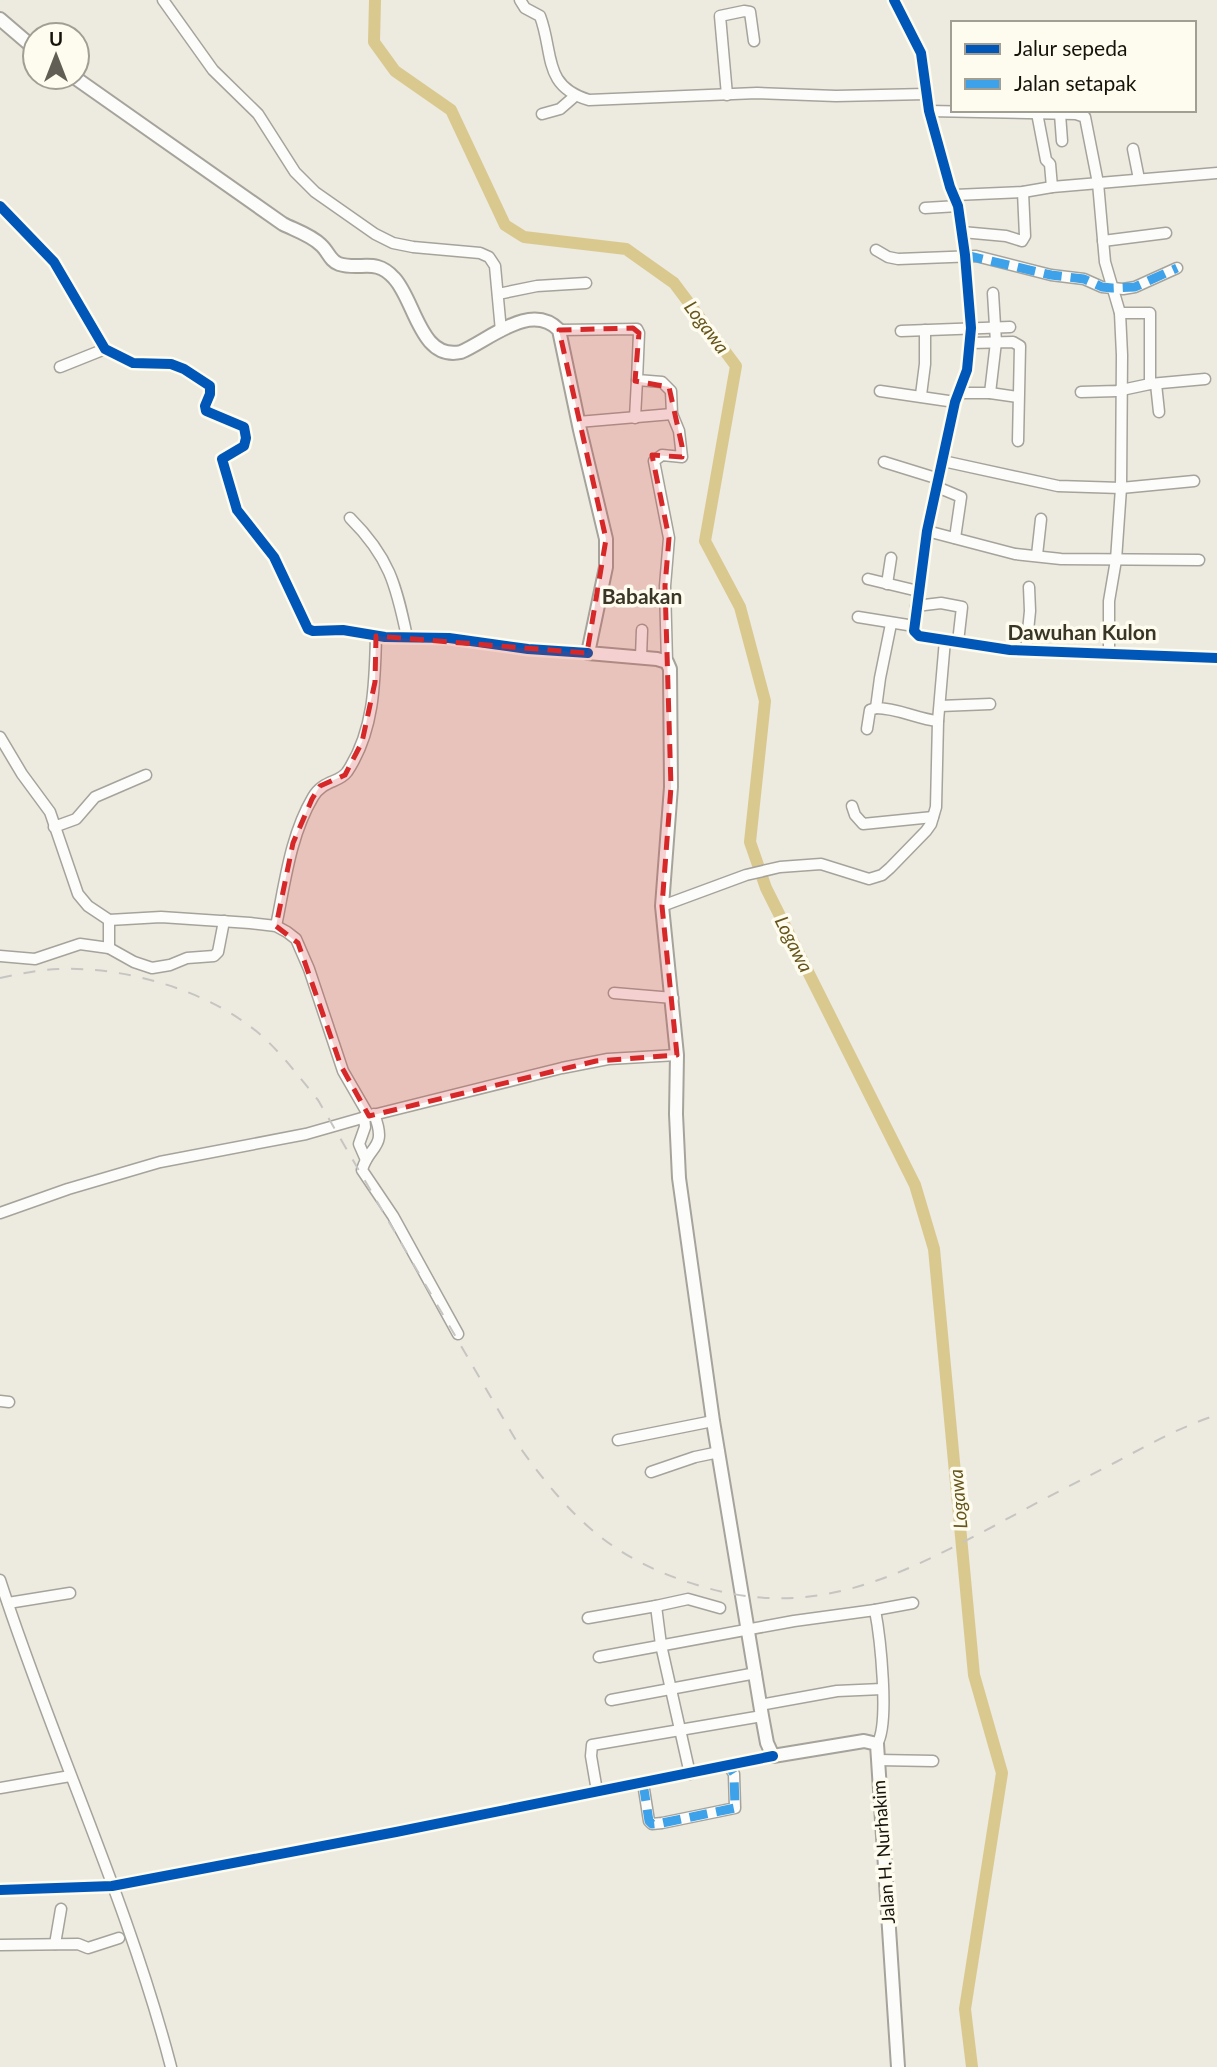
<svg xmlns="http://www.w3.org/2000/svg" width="1217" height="2067" font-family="Lato,sans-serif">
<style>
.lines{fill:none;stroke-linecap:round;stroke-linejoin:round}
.river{stroke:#dac98f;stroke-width:12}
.minor-casing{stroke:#a6a39b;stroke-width:13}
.major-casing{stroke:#a6a39b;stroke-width:16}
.minor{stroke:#fcfcfa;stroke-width:10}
.major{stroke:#fcfcfa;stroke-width:12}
.rail{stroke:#c6c5c2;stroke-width:2;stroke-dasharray:12 12;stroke-linecap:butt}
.quiet{stroke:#3da2e9;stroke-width:9;stroke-dasharray:18 9;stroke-linecap:butt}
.cycleway-casing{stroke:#fefbef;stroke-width:15}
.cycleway{stroke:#0057b8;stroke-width:10}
.marked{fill:#d62828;fill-opacity:0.2;stroke:#d62828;stroke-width:5;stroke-dasharray:14 9;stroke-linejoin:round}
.labels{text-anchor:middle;stroke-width:7;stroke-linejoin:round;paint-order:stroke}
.street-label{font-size:18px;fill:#15130c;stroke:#fefbef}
.water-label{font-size:19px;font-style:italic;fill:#66561b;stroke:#fefbef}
.quarter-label{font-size:21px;font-weight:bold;fill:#3a3626;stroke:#fefbef}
</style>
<rect width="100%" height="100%" fill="#edeae0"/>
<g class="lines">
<path class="river" d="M375 0 374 42 395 71 451 110 505 225 524 237 626 249 674 283 736 366 705 541 740 607 765 701 750 842 766 888 915 1185 934 1249 974 1675 1002 1773 965 2009 972 2067"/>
<defs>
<g id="minor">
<path d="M163 0 213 70 258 114 295 172 315 192 375 234 393 243 413 247 480 253 489 257 495 266 501 331"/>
<path d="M520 0 525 8 540 16C554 53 542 86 589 100L757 93 836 96 926 94"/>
<path d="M894 0 921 53 929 111 950 187 958 206 965 255 971 328 967 370 955 402 927 531 914 631 919 636 1010 650 1217 658"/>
<path d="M727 95 720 16 744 11 750 12 754 41"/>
<path d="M929 111 1076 114 1085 117 1098 183 1105 262 1120 313 1122 355 1121 488 1116 560 1109 601V654"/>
<path d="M1037 113 1046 160 1050 164 1052 187"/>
<path d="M542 114 560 109 575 96"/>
<path d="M1060 114 1062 141"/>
<path d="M1133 149 1139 179"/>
<path d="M955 195 1023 192 1052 187 1217 173"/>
<path d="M0 206 54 262 105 349 133 363 171 364 184 369 210 386V394L205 406 206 411 244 427 246 438 244 446 222 459 237 510 274 557 308 629 313 631 343 630 385 637 449 638 528 649 588 653"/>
<path d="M925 208 958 206"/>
<path d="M962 232 1006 236 1022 241 1025 236 1023 192"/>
<path d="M1103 241 1166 233"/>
<path d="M876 250 888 257 898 259 976 256 1051 275 1084 279 1102 287 1123 289 1135 287 1177 268"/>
<path d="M498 294 537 286 586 283"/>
<path d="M1120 313H1150V384"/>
<path d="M559 330 637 329 639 333 637 380 662 382 671 391 672 414 679 431 682 457 662 455 654 461 669 538 665 586 667 662"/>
<path d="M901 331 1010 327"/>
<path d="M970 343 1013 342 1020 346 1018 441"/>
<path d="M60 367 105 349"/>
<path d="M1156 384 1159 412"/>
<path d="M880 391 955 402"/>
<path d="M1081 392 1117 391 1150 384 1205 379"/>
<path d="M960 393H990L1018 397"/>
<path d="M990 393 996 342 993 293"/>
<path d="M921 395 925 364V330"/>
<path d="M635 418 637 380"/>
<path d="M578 422 672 414"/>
<path d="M943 461 1058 486 1121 488 1194 481"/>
<path d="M884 462 939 479"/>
<path d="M937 487 961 497 955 538"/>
<path d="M350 518C389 557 396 584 407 637"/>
<path d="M927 531 1015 554 1061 559 1199 560"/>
<path d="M1037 555 1041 519"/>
<path d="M868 579 918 591"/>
<path d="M887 584 891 558"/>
<path d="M916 606 941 603 962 607 958 642"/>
<path d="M858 617 914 626"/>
<path d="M891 624 880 678 876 708C898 708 917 719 938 721"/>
<path d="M1026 651 1030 611 1029 587"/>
<path d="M641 657 642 630"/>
<path d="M940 706 990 704"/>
<path d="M867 729 870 710 876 708"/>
<path d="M0 737 22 774 50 812 78 894 88 906 109 920V948L80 944 35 959 0 956"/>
<path d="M852 806 855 815 863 824 933 817"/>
<path d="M54 827 76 819 95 797 146 775"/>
<path d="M662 906 746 875 780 867 821 864 869 879 882 875 890 868 926 831 931 824 936 807 938 721 945 640"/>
<path d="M109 920 161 917 250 923 276 926 287 932 296 939 309 969 343 1071 369 1116"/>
<path d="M276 926C285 883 290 836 313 797 323 780 339 783 347 772 374 732 375 683 376 636"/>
<path d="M109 948 134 962 152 968 170 965 187 958 214 956 218 952 224 921"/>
<path d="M614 993 673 998"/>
<path d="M374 1114C388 1150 369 1144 362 1170L393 1216 458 1334"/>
<path d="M364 1117 365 1127 359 1144 366 1160"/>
<path d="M0 1213 68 1189 160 1162 306 1134 369 1116 562 1068 608 1059 677 1055"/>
<path d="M0 1401 9 1402"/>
<path d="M618 1440 713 1421"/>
<path d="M651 1472 695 1457 719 1452"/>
<path d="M0 1580C53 1744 128 1901 171 2067"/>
<path d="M8 1603 70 1593"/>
<path d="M656 1606 688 1599 720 1608"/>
<path d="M875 1610 913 1603"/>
<path d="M588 1618 656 1606 661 1645 690 1774"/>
<path d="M599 1657 794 1621 875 1610C880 1636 890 1724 877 1744"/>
<path d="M611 1700 756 1673"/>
<path d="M760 1705 837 1691 882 1689"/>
<path d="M878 1760 933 1761"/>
<path d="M643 1783 649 1821 652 1824 662 1823 735 1808 734 1774 729 1766"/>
<path d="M0 1788 70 1776"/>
<path d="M597 1791 591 1756 592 1745 762 1716"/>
<path d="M0 1890 112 1886 396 1832 773 1756"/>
<path d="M55 1944 61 1909"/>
<path d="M0 1945 78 1944 88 1948 119 1938"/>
</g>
<g id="major">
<path d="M0 19 35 49"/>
<path d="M74 77 283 224C295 230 311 235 321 245 328 251 330 261 339 264 361 271 375 257 394 278 415 300 420 361 461 352 489 340 531 301 559 330L580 430 606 539V567L588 653 657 659 667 662 670 669 671 787 662 906 677 1055 676 1114 679 1178 713 1421 762 1716 767 1743 773 1756 864 1741 877 1744 898 2067"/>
</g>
</defs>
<use href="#minor" class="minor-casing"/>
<use href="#major" class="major-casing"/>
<use href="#minor" class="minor"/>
<use href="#major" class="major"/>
<path class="rail" d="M0 978C19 974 38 970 58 969 125 966 211 991 262 1036 283 1055 300 1078 318 1100L521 1449C572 1519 612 1559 697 1585 811 1621 895 1578 994 1526 1034 1504 1075 1483 1116 1462 1148 1445 1182 1426 1217 1415"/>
<g class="quiet">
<path d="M965 255 1051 275 1084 279 1102 287 1112 288 1135 287 1177 268"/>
<path d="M643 1783 649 1821 652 1824 662 1823 735 1808 734 1774 729 1766"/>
</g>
<defs>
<g id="cycleway">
<path d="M894 0 921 53 929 111 950 187 958 206 965 255 971 328 967 370 955 402 927 531 914 631 919 636 1010 650 1217 658"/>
<path d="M0 206 54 262 105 349 133 363 171 364 184 369 210 386V394L205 406 206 411 244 427 246 438 244 446 222 459 237 510 274 557 308 629 313 631 343 630 385 637 449 638 528 649 588 653"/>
<path d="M0 1890 112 1886 396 1832 773 1756"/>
</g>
</defs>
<use href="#cycleway" class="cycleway-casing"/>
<use href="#cycleway" class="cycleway"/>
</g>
<path class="marked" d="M633 328 639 333 635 381 669 387 682 446V457L652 455 669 538 665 586 671 787 662 906 677 1055 596 1061 369 1116 341 1066 298 943 276 926 293 843 312 799 320 786 345 775 362 742 375 682 376 636 587 653 606 539 559 330Z"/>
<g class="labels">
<g class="street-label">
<text transform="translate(884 1852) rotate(-94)" y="6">Jalan H. Nurhakim</text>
</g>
<g class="water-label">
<text transform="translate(707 327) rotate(53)" y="7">Logawa</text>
<text transform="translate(794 944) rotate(63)" y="7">Logawa</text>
<text transform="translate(958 1499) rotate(-95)" y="7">Logawa</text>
</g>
<g class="quarter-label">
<text x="642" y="604">Babakan</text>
<text x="1082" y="640">Dawuhan Kulon</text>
</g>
</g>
<rect x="951" y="21" width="245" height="91" fill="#fefbef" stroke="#a19e94" stroke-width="2"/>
<rect x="965" y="44" width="35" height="10" fill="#0057b8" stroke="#a19e94" stroke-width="2"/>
<text x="1014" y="56" font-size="21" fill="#15130c">Jalur sepeda</text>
<rect x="965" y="79" width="35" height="10" fill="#3da2e9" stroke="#a19e94" stroke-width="2"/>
<text x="1014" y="91" font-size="21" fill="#15130c">Jalan setapak</text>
<g transform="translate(56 56)"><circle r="33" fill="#fefbef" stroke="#a19e94" stroke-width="2"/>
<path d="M0-5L12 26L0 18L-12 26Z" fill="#615e56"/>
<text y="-10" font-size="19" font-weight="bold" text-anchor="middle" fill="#15130c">U</text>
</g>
</svg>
